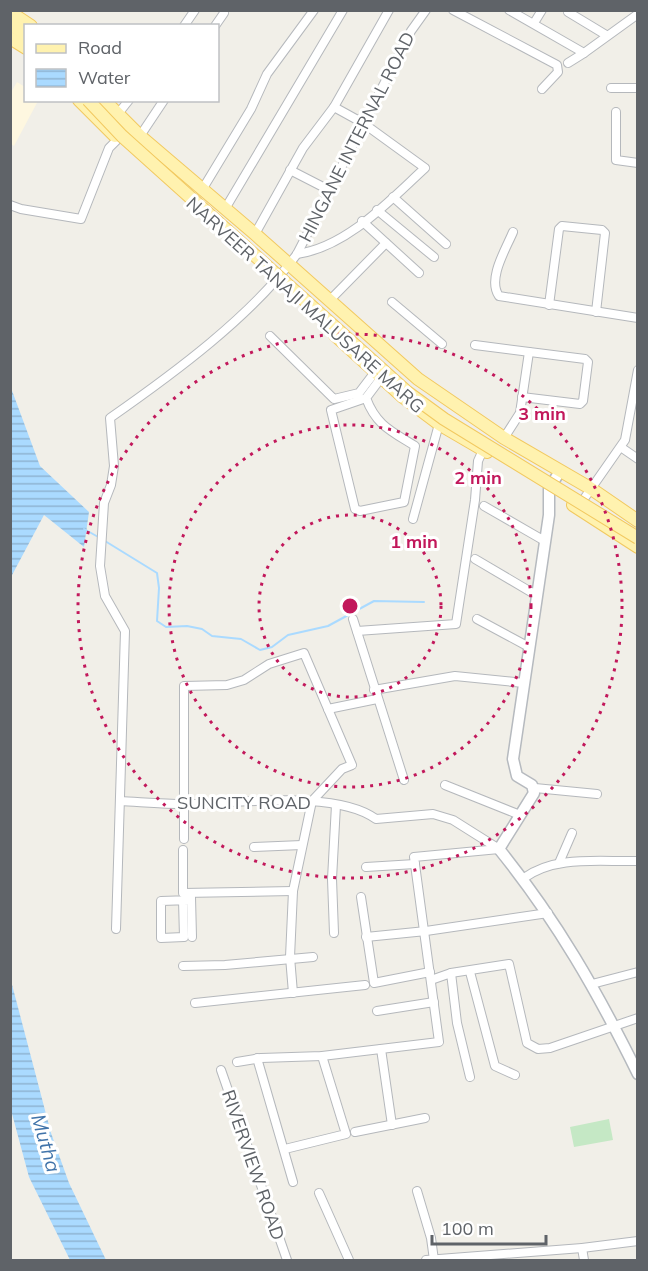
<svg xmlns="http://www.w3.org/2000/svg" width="648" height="1271" font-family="Mulish,sans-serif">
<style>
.commercial{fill:#fef7e0}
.grass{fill:#c5e8c5}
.water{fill:url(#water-rules)}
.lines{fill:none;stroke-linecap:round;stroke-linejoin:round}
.stream{stroke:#aadaff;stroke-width:2}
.street-casing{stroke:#b5b8bc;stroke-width:10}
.secondary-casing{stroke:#b6babf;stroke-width:13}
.primary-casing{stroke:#f2c960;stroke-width:14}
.street{stroke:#fff;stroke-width:8}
.secondary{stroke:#fff;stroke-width:10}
.primary{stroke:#fff2af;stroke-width:12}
.primary-bridge-casing{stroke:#f2c960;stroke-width:14;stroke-linecap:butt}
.primary-bridge{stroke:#fff2af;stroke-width:12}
.ring{fill:none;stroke:#c2185b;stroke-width:3;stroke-dasharray:3 6}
.labels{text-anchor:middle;stroke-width:6;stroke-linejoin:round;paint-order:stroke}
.street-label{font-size:18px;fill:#5f6368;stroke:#fff}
.water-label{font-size:20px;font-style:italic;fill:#4174aa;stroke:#fff}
.centre{fill:#c2185b;stroke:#fff;stroke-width:3}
.ring-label{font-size:18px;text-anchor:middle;font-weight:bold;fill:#c2185b;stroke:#fff;stroke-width:6;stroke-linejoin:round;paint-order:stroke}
</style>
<defs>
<pattern id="water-rules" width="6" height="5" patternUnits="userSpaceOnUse" patternTransform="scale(1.5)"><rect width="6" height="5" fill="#aadaff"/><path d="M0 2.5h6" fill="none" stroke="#8eb4d2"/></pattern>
</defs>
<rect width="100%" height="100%" fill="#f1efe8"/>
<path class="commercial" d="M17 82 25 87 26 100 38 101 14 146 11 144 10 94Z"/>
<path class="grass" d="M609 1119 613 1140 574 1147 570 1127Z"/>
<g class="water">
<path d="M11 388 40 466 89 512 84 547 44 515 11 577Z"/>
<path d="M10 977 51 1133 69 1183 106 1260H70L29 1177 11 1110Z"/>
</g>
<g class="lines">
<g class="stream">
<path d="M84 529 100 538"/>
<path d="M105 541 157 573 159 588 157 621 166 627 187 626 202 629 212 636 241 639 260 650 272 647 288 635 328 626 374 601 424 602"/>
</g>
<defs>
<g id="street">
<path d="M453 10 557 65 558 72 542 89"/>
<path d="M509 10 584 53 638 14"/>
<path d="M568 12 606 35"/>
<path d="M534 23 542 10"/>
<path d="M184 26 195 10"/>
<path d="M215 26 224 13"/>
<path d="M568 63 584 53"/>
<path d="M611 88H638"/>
<path d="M616 112V160L638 163"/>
<path d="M117 115 129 100"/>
<path d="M140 136 164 100"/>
<path d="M290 170 329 190"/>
<path d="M202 190 251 109 267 74 314 10"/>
<path d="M393 197 446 244"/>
<path d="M10 205 21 209 81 219 109 148 118 139"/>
<path d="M225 209 343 10"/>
<path d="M377 210 434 257"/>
<path d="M362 221 419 273"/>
<path d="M513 232C506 249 487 279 499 296L638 318"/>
<path d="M255 234 303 148 334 107"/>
<path d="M297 254C347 247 389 201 425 168L363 123 334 107 389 10"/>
<path d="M330 300 386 243"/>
<path d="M392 302 442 344"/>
<path d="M549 305 559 229 562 226 602 230 605 233 596 312"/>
<path d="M270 336 334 399 359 393 375 372"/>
<path d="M475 345 585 359 588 362 583 401 580 404 522 397"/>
<path d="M366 398C376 425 391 431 415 446L404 502 360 511 355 509 331 410 366 398 381 378"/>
<path d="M504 438 520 413 529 352"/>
<path d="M622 448 638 459"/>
<path d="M484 506 543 540"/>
<path d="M579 506 625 440 638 370"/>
<path d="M413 519 439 424"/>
<path d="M475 559 536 595"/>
<path d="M353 619 404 780"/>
<path d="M477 619 529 647"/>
<path d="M357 631 456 624 475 500 478 461 483 450"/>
<path d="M374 690 455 676 524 683"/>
<path d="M328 709 377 699"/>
<path d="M445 785 520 815"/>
<path d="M535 788 597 794"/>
<path d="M120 801C141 802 163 804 185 804 236 804 335 789 376 819L433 814 453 820 499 849"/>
<path d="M184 839V686L227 685 244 680 269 664 304 653 352 765 342 769 312 801"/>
<path d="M254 847 302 845"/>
<path d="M183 850V893L293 891"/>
<path d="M559 863 572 833"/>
<path d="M366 867 415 864"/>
<path d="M524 878C555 855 599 862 638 861"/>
<path d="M191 897 192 937"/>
<path d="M361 897 374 983 430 972"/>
<path d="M183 900 184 937 161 938V901L191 900"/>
<path d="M116 929 125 631 105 596 100 566 104 503 111 485 114 466 110 418C173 374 252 316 297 254L411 31 426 10"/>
<path d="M334 933 332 879 336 805"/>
<path d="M366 937 426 931 548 913"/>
<path d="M183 966 225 965 313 957"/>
<path d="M470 972 495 1066 515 1075"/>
<path d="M451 973 509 964 527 1043 538 1049 550 1048 638 1018"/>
<path d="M431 980 451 973 457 1023 470 1077"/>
<path d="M592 984 638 972"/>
<path d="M293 993 290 957 293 891 312 801"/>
<path d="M195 1003 365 985"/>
<path d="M377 1011 434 1002"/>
<path d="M381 1049 392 1125"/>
<path d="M257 1058 293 1182"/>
<path d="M237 1062 261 1058 322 1056 439 1042 414 857 499 849"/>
<path d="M221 1070 287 1260"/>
<path d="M355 1132 425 1118"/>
<path d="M285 1149 346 1134 322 1056"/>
<path d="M417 1191 431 1238 434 1260"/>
<path d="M319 1193 349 1260"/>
<path d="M582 1248 584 1260"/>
<path d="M426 1260 582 1248 638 1241"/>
</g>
<path id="secondary" d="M560 471 549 489V515L513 759 517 776 532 785 534 793 499 849C557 921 597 991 638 1074"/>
<g id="primary">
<path d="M10 12 31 26"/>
<path d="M10 24 26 35"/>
<path d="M10 38 26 48"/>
<path d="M79 100 115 136"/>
<path d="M104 100 140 136 255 234 418 379 504 438 590 488 638 521"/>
<path d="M335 335 403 397 439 424 487 452"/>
<path d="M573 505 638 547"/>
</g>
</defs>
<use href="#street" class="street-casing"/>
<use href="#secondary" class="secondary-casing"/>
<use href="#primary" class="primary-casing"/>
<use href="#street" class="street"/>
<use href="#secondary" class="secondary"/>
<use href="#primary" class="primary"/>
<defs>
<path id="primary-bridge" d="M88 100 122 136 407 392 444 419 638 538"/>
</defs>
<use href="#primary-bridge" class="primary-bridge-casing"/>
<use href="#primary-bridge" class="primary-bridge"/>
</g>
<g class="ring">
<circle cx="350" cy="606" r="91"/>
<circle cx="350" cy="606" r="181"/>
<circle cx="350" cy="606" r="272"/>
</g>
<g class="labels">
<g class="street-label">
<text transform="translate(357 137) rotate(-63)" y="6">HINGANE INTERNAL ROAD</text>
<text transform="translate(305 305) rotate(42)" y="6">NARVEER TANAJI MALUSARE MARG</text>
<text x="244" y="809">SUNCITY ROAD</text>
<text transform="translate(253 1165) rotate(71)" y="6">RIVERVIEW ROAD</text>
</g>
<g class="water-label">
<text transform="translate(46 1143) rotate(74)" y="7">Mutha</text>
</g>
</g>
<circle cx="350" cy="606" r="9" class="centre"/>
<g class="ring-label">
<text x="542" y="420">3 min</text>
<text x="478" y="484">2 min</text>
<text x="414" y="548">1 min</text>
</g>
<rect width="648" height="1271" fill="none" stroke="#5f6368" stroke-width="24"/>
<rect x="24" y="24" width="195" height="78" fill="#ffffff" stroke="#bfc1c3" stroke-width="1.5"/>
<rect x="36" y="44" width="30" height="9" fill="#fff2af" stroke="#bfc1c3" stroke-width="1.5"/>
<text x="78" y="54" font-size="18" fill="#5f6368">Road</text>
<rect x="36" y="69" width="30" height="18" fill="url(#water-rules)" stroke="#bfc1c3" stroke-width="1.5"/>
<text x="78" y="84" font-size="18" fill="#5f6368">Water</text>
<path d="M432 1235v9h114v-9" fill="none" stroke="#5f6368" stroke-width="3"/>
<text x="441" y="1235" font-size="18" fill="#5f6368" stroke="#ffffff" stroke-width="4.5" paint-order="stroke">100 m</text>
</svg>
